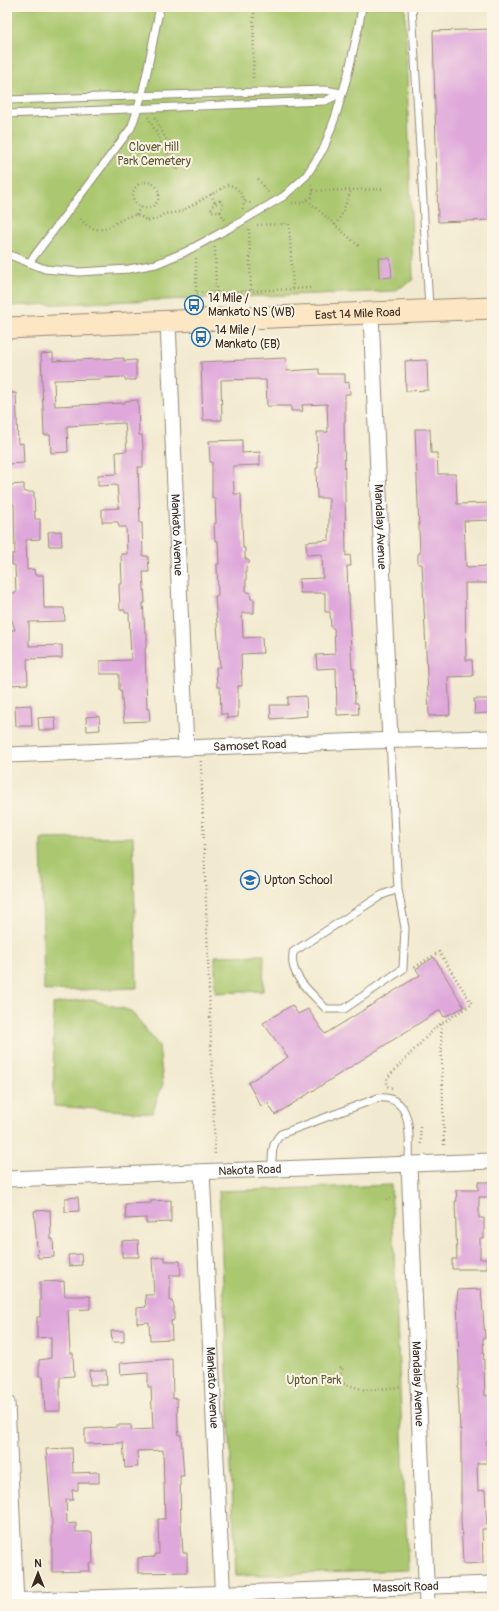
<svg xmlns="http://www.w3.org/2000/svg" width="499" height="1611" font-family="Pangolin,sans-serif">
<style>
.green{fill:#abc870;stroke:#737947}
.building{fill:#dfa8db}
.lines{fill:none;stroke-linecap:round;stroke-linejoin:round}
.lane-casing{stroke:#968a77;stroke-width:9}
.street-casing{stroke:#968a77;stroke-width:17}
.secondary-casing{stroke:#968a77;stroke-width:23}
.path{stroke:#968a77;stroke-width:2.5;stroke-dasharray:1 3;stroke-linecap:butt}
.lane{stroke:#fff;stroke-width:7}
.street{stroke:#fff;stroke-width:15}
.secondary{stroke:#fce6c4;stroke-width:21}
.labels{text-anchor:middle;stroke-width:4;stroke-linejoin:round;paint-order:stroke}
.park-label{font-size:12px;fill:#5d5937;stroke:#fcf5e5}
.poi-label{font-size:12px;fill:#3b2a1e;stroke:#fcf5e5;text-anchor:start}
.street-label{font-size:12px;fill:#3b2a1e;stroke:#fcf5e5}
</style>
<rect width="100%" height="100%" fill="#fcf5e5"/>
<filter id="ink" filterUnits="userSpaceOnUse"><feTurbulence type="fractalNoise" baseFrequency=".025" numOctaves="2"/><feDisplacementMap in="SourceGraphic" scale="8" xChannelSelector="R" yChannelSelector="G"/><feConvolveMatrix kernelMatrix="1 2 1 2 8 2 1 2 1" color-interpolation-filters="sRGB"/></filter>
<filter id="wash" filterUnits="userSpaceOnUse"><feTurbulence type="fractalNoise" baseFrequency=".012" numOctaves="4" result="noise"/><feDisplacementMap in="SourceGraphic" scale="16" xChannelSelector="R" yChannelSelector="G"/><feGaussianBlur stdDeviation="0.9" result="paint"/><feColorMatrix in="noise" values="0 0 0 0 0 0 0 0 0 0 0 0 0 0 0 0 0 1.4 0 .05"/><feComposite in="paint" operator="in"/></filter>
<g filter="url(#wash)">
<rect width="100%" height="100%" fill="#f2ead0"/>
<g class="green">
<path d="M7 7H405L413 280 394 291 7 306Z"/>
<path d="M133 837 137 988 44 991 41 839Z"/>
<path d="M264 955 263 991 215 993V956Z"/>
<path d="M89 999 131 1011 159 1046 163 1084 152 1113 54 1106 53 1004Z"/>
<path d="M391 1185 408 1570 236 1576 219 1191Z"/>
</g>
<g id="blocks">
<g class="building">
<path d="M492 29V220L438 222 433 31Z"/>
<path d="M378 258H390L392 277 379 278Z"/>
<path d="M53 353V361L124 358V361L136 360V380H125L124 377 102 378V379L54 380 55 406 125 403V401L138 400 139 435H142L143 447V467H138L140 523H142L143 556H148L149 572H143L145 603H143L145 632H147V643L145 650 147 709H149L150 721 124 722 121 690H119V674H100V661L131 660 129 613H125V610H120L119 584H122L121 554H127L126 527H119L118 522H102V509L119 508 117 485 98 486V475L117 474 116 452 127 451 125 423 67 426 68 452 51 453 50 435H44L41 354Z"/>
<path d="M286 358 287 371 319 369V374H345V383L349 382 350 394H345V422H344L346 556 350 555 351 566H347L348 593H349L350 631 352 668 354 669 355 703H358L359 714 337 715 336 668 317 669 316 655 335 654 334 628H331L330 612H325V593H300L299 579 323 578 322 554 307 555 306 542 329 540V498H317L316 468H318L317 432H328L327 404 302 405 303 411H291V406H267L266 380H260L259 379 221 380 222 420H203L201 362Z"/>
<path d="M427 360 428 390 406 391 405 361Z"/>
<path d="M7 393H16L18 444 23 443 24 463 7 464Z"/>
<path d="M415 429H430L431 453H437L438 474H456L457 504 492 503V520L464 521 466 567 492 566V583H465L466 660H472L473 676 448 677 450 715 429 716 422 564H418V554L420 553Z"/>
<path d="M242 440V453L260 452V465L233 466 234 494H241L243 548H245V558L250 562 246 566V592H250L251 599H254V613H242L243 638 262 637 263 653 241 654 242 686H238V717L227 718V714H221L220 687H217L216 667H220L215 596H218L217 564H219L218 541H215L214 524 216 523 215 498H212V462H210L209 441Z"/>
<path d="M24 484V492H34L35 519H40V539L26 540 27 570 34 569 35 575H43L44 608H64L65 621 29 622V646L62 645V658L27 659 28 684 12 685 10 640V630H15L9 611V604L10 593H16L15 565H12V554H15L14 504H9L8 485Z"/>
<path d="M61 531 62 546H49L48 532Z"/>
<path d="M306 696 307 716 271 719 270 705H288V697Z"/>
<path d="M474 699H489V713L475 714Z"/>
<path d="M31 705 32 726H16L15 706Z"/>
<path d="M99 716 100 730 87 731 86 717Z"/>
<path d="M55 717 56 730H39L38 718Z"/>
<path d="M434 957 464 1007 444 1017 440 1010 275 1115 268 1103 261 1106 248 1083 288 1057 263 1023 292 1005 298 1014 308 1009 325 1034 420 975 416 969Z"/>
<path d="M478 1182H491L492 1197H479V1218H484V1238H480V1259H487V1269H452V1259H457L455 1201H457L456 1190H478Z"/>
<path d="M78 1197 79 1211 65 1212V1198Z"/>
<path d="M171 1200V1222L146 1223V1218L126 1219 125 1204 151 1203V1201Z"/>
<path d="M50 1210 51 1239H53L54 1257 38 1258 34 1211Z"/>
<path d="M138 1240 139 1257H122V1241Z"/>
<path d="M81 1254 82 1265 69 1266 68 1255Z"/>
<path d="M165 1257V1261H180L181 1275H170V1301H172L174 1307V1320L171 1321 172 1339 150 1340 149 1322 137 1323V1308L146 1307 145 1295H154L152 1258Z"/>
<path d="M64 1281 65 1296H90V1309L68 1310 70 1353H73L74 1376 60 1377V1411H45L43 1376H39V1360L51 1358V1337L37 1338V1317H40V1282Z"/>
<path d="M481 1289 485 1338H483L485 1396 492 1395V1440L487 1441V1463H477L478 1491 485 1490 487 1529H482L483 1563 463 1564 461 1519V1429L460 1430 458 1386H459V1360L457 1298 458 1290Z"/>
<path d="M111 1331H124V1342H112Z"/>
<path d="M172 1359 173 1399 177 1398 178 1428 179 1435H181L183 1463 184 1476H180V1482L181 1524 183 1553H187V1572L138 1573V1558L155 1557V1554H159L158 1519H165L163 1450 137 1451 138 1467 125 1468 123 1443 85 1444V1429L117 1427 116 1425H131V1430L153 1429 151 1387H148V1373L121 1375 120 1363Z"/>
<path d="M89 1370H106L107 1385H90Z"/>
<path d="M72 1448 73 1473 99 1472V1483H78V1490H72L73 1500H66L67 1524 76 1523V1532H92L93 1563H89L90 1571 52 1572V1522L46 1449Z"/>
</g>
</g>
</g>
<g filter="url(#ink)">
<use href="#blocks" fill-opacity="0" stroke="#968a77" stroke-width="1"/>
<g class="lines">
<defs>
<g id="lane">
<path d="M412 7 429 308"/>
<path d="M7 100 325 90 342 93"/>
<path d="M7 114 325 101 342 93"/>
<path d="M7 254 45 269 79 272 129 269 156 264 185 252 237 224 284 196 306 176 324 148 336 115 348 74 359 25 362 7"/>
<path d="M29 263 131 128C146 90 151 47 160 7"/>
<path d="M390 740 398 889 405 928 403 969 344 1009H326C315 996 296 982 293 964 292 960 293 955 293 952L382 895 398 889"/>
<path d="M272 1169C272 1155 271 1144 281 1134L378 1098C415 1095 409 1139 409 1164"/>
</g>
<g id="street">
<path id="s1" d="M371 314 390 740"/>
<path id="s2" d="M168 322 186 748"/>
<path id="s3" d="M7 755 366 741 492 738"/>
<path id="s4" d="M409 1164 427 1604"/>
<path id="s5" d="M202 1172 223 1603"/>
<path id="s6" d="M7 1179 492 1161"/>
<path d="M7 1403 16 1604"/>
<path id="s7" d="M7 1601 492 1584"/>
</g>
<g id="secondary">
<path id="s8" d="M7 328 492 308"/>
</g>
</defs>
<use href="#lane" class="lane-casing"/>
<use href="#street" class="street-casing"/>
<use href="#secondary" class="secondary-casing"/>
<g class="path">
<path d="M253 82 254 7"/>
<path d="M148 117 161 142 158 148H165L176 170 181 168 169 147 172 142 166 139 155 117"/>
<path d="M258 179 270 195"/>
<circle cx="146" cy="195" r="13"/>
<path d="M313 191 382 189"/>
<path d="M211 194 215 203"/>
<path d="M307 200 360 247"/>
<path d="M220 201 223 203 222 209 220 212H215L211 211 212 206Z"/>
<path d="M292 203H301L311 197 313 191 311 185"/>
<path d="M243 209V206L245 202 252 203"/>
<path d="M220 212 225 220"/>
<path d="M136 215 140 207"/>
<path d="M80 219C104 245 118 214 137 215 141 216 144 219 148 221L157 219 164 214 180 212 228 185C238 186 241 194 245 202"/>
<path d="M335 225 342 214 351 190"/>
<path d="M249 229 251 291 293 289 289 224 255 225"/>
<path d="M215 247 216 292"/>
<path d="M196 258V293L251 291"/>
<path d="M293 289 311 288"/>
<path d="M201 761 215 1155"/>
<path d="M441 1024 444 1146"/>
<path d="M392 1088 387 1086V1078L436 1027 472 1004 439 952 413 968"/>
<path d="M420 1127 421 1147"/>
<path d="M386 1200 393 1198"/>
<path d="M340 1367 343 1368 338 1382 365 1390 401 1387"/>
</g>
<use href="#lane" class="lane"/>
<use href="#street" class="street"/>
<use href="#secondary" class="secondary"/>
</g>
</g>
<defs>
<symbol id="bus-ring" viewBox="-11 -11 22 22"><circle r="9.5" fill="#fcf5e5" stroke="#1f6fb2" stroke-width="1.5"/><path d="M-5-6H5V4H4V6H2V4H-2V6H-4V4H-5ZM-3.5-4V0h7V-4ZM-3.5 1.2v1.5H-2V1.2ZM2 1.2v1.5H3.5V1.2Z" fill="#1f6fb2"/></symbol>
<symbol id="school-ring" viewBox="-11 -11 22 22"><circle r="9.5" fill="#fcf5e5" stroke="#1f6fb2" stroke-width="1.5"/><path d="M0-5L7-2L0 1L-7-2ZM-4 1L0 2.5L4 1V4Q0 6-4 4Z" fill="#1f6fb2"/></symbol>
</defs>
<g fill-rule="evenodd">
<use href="#bus-ring" x="183" y="294" width="22" height="22"/>
<use href="#bus-ring" x="190" y="326" width="22" height="22"/>
<use href="#school-ring" x="239" y="869" width="22" height="22"/>
</g>
<g class="labels">
<g class="park-label">
<text x="154" y="151">Clover Hill<tspan x="154" dy="14">Park Cemetery</tspan></text>
<text x="314" y="1384">Upton Park</text>
</g>
<g class="poi-label">
<text x="208" y="302">14 Mile /<tspan x="208" dy="14">Mankato NS (WB)</tspan></text>
<text x="215" y="334">14 Mile /<tspan x="215" dy="14">Mankato (EB)</tspan></text>
<text x="264" y="884">Upton School</text>
</g>
<g class="street-label">
<text dy="4" stroke="none"><textPath href="#s8" startOffset="351">East 14 Mile Road</textPath></text>
<text dy="4" stroke="none"><textPath href="#s1" startOffset="213">Mandalay Avenue</textPath></text>
<text dy="4" stroke="none"><textPath href="#s2" startOffset="213">Mankato Avenue</textPath></text>
<text dy="4" stroke="none"><textPath href="#s3" startOffset="243">Samoset Road</textPath></text>
<text dy="4" stroke="none"><textPath href="#s6" startOffset="243">Nakota Road</textPath></text>
<text dy="4" stroke="none"><textPath href="#s4" startOffset="220">Mandalay Avenue</textPath></text>
<text dy="4" stroke="none"><textPath href="#s5" startOffset="216">Mankato Avenue</textPath></text>
<text dy="4" stroke="none"><textPath href="#s7" startOffset="399">Massoit Road</textPath></text>
</g>
</g>
<rect width="499" height="1611" fill="none" stroke="#fcf5e5" stroke-width="24"/>
<g transform="translate(38 1573)" stroke="#fcf5e5" stroke-width="3" paint-order="stroke">
<path d="M0-3L7 15L0 10L-7 15Z" fill="#3b2a1e"/>
<text y="-6" font-size="11" font-weight="bold" text-anchor="middle" fill="#3b2a1e">N</text>
</g>
</svg>
